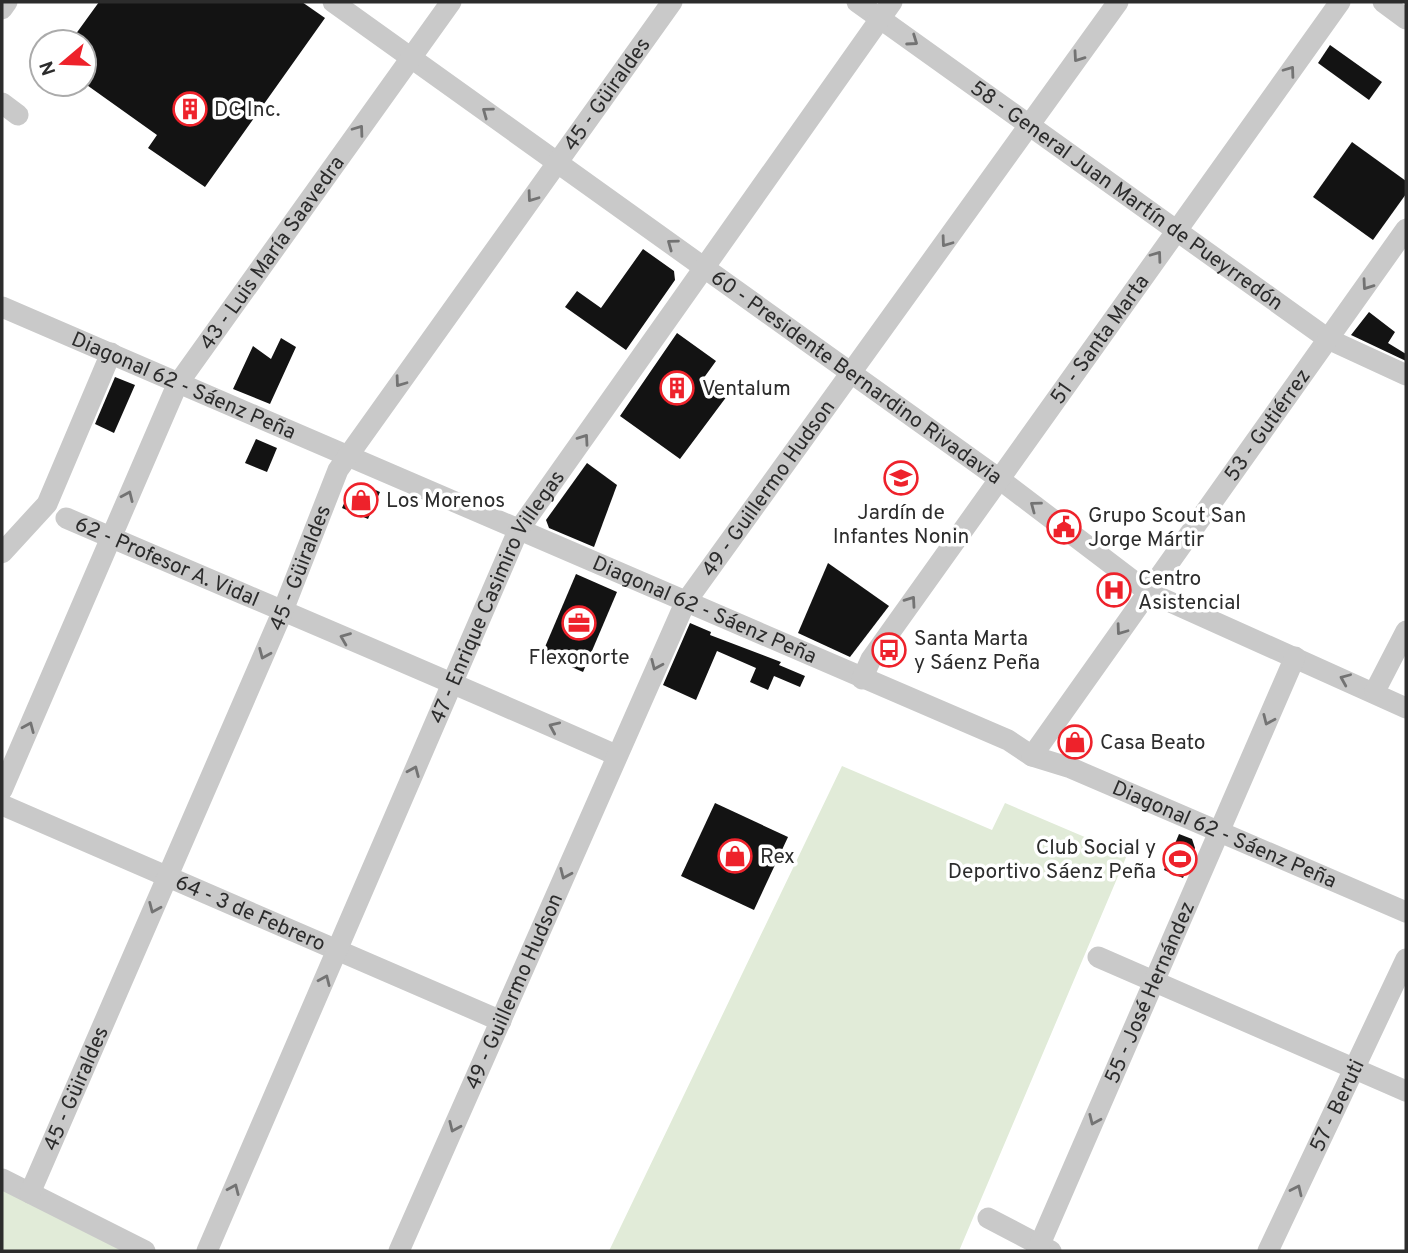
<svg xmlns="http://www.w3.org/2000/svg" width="1408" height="1253" font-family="Overpass,sans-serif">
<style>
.green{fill:#e1ebd8}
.building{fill:#131313}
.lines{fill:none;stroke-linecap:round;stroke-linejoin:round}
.minor{stroke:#c9c9c9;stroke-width:21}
.oneway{stroke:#737373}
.labels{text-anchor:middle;stroke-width:7;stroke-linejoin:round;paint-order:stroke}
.street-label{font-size:21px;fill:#2c2c2c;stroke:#fff}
.poi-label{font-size:21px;fill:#2c2c2c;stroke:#fff;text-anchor:start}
</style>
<rect width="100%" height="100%" fill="#fff"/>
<g class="green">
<path d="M842 766 992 830 1005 803 1127 855 959 1251H609Z"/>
<path d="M2 1188 129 1251H2Z"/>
</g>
<g class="building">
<path d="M99 2H302L325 18 205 187 148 148 157 135 84 83V42H70Z"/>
<path d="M1330 45 1382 82 1369 100 1318 63Z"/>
<path d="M1352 142 1406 181V194L1373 240 1313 197Z"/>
<path d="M643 249 674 271 675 280 626 350 565 307 577 291 601 308Z"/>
<path d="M1369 312 1395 332 1388 343 1406 354V361L1351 335Z"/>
<path d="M677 333 716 361 703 379 727 396 680 459 620 416Z"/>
<path d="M281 338 296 347 270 404 233 389 253 346 271 359Z"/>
<path d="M115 377 135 385 114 433 95 424Z"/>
<path d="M256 439 277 448 267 472 245 463Z"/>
<path d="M587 463 617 485 594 547 549 528 546 520Z"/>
<path d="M362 484 380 492 368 519 342 508 350 490 354 491 356 486 361 488Z"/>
<path d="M828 563 889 606 850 657 798 633Z"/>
<path d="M576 574 617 592 583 672 542 654Z"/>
<path d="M690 623 711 632 710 635 781 662 779 665 805 676 800 687 774 676 768 690 750 682 756 668 717 651 696 700 663 685Z"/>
<path d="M715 803 788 837 754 910 681 876Z"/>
<path d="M1179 834 1192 839 1195 848 1183 878 1164 870Z"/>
</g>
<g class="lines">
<g class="minor">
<path id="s1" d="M333 2 998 478 1148 592 1406 708"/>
<path id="s2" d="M857 2 1328 339 1406 375"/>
<path d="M1383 2 1406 19"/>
<path d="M2 9 7 2"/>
<path d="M2 103 18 115"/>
<path id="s3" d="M2 307 1008 740 1032 756 1071 768 1406 912"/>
<path id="s4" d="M66 518C249 597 434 674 616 755"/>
<path d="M2 553 47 504 111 353"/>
<path id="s5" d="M862 679 871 659 1340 2"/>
<path d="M1375 691 1406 631"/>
<path id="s6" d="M1032 756 1406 229"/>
<path id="s7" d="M2 790 177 385 451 2"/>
<path id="s8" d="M2 805 501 1021"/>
<path d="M1098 957 1406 1091"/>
<path d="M2 1179 145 1251"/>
<path id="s9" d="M30 1193 282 613 338 470 672 2"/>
<path d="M988 1218 1051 1251"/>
<path id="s10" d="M207 1251 518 531 892 2"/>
<path id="s11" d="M399 1251 685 603 1118 2"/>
<path id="s12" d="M1037 1251 1295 657"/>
<path id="s13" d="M1268 1251 1406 959"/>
</g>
</g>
<defs><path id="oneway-chevron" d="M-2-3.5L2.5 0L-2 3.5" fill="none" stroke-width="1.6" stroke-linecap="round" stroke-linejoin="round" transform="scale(1.75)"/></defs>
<g class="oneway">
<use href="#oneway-chevron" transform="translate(913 41) rotate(35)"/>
<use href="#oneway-chevron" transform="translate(1078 57) rotate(125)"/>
<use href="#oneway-chevron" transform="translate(1290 71) rotate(-54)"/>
<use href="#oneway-chevron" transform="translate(487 112) rotate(-144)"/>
<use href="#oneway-chevron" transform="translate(359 130) rotate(-54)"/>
<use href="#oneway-chevron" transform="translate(532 197) rotate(126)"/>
<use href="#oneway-chevron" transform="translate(946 242) rotate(126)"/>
<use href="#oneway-chevron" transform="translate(672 244) rotate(-144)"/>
<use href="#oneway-chevron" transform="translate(1157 256) rotate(-54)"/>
<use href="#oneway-chevron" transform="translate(1367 285) rotate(125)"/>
<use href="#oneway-chevron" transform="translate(400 382) rotate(126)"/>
<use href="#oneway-chevron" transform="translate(584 439) rotate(-55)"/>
<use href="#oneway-chevron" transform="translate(128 496) rotate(-66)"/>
<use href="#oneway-chevron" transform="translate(1035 506) rotate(-143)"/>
<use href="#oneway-chevron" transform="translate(911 601) rotate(-55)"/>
<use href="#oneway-chevron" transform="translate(1121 630) rotate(126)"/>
<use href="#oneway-chevron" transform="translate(345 638) rotate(-158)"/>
<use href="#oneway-chevron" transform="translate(264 654) rotate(113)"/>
<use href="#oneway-chevron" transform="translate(656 665) rotate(114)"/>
<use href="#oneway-chevron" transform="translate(1345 679) rotate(-157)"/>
<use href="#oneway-chevron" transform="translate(1268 720) rotate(114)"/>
<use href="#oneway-chevron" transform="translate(29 727) rotate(-67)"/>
<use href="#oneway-chevron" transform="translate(554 727) rotate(-156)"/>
<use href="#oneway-chevron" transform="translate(414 771) rotate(-67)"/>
<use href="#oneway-chevron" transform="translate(565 874) rotate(114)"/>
<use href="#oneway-chevron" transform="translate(154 908) rotate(113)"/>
<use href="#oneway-chevron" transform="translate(325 980) rotate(-66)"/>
<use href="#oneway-chevron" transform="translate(1094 1120) rotate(114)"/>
<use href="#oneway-chevron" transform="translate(454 1127) rotate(114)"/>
<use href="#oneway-chevron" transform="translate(234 1189) rotate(-66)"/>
<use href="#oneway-chevron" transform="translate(1297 1190) rotate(-65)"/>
</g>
<defs>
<symbol id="building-ring" viewBox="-11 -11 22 22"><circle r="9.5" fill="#fff" stroke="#ee222b" stroke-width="1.5"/><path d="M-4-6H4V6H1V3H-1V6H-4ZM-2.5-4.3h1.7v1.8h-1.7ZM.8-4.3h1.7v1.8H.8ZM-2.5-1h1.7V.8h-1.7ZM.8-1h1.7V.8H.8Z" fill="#ee222b"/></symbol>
<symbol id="school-ring" viewBox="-11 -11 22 22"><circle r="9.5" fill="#fff" stroke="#ee222b" stroke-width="1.5"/><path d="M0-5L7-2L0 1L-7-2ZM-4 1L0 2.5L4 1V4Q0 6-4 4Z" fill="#ee222b"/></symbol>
<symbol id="shop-ring" viewBox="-11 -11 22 22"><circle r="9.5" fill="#fff" stroke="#ee222b" stroke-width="1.5"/><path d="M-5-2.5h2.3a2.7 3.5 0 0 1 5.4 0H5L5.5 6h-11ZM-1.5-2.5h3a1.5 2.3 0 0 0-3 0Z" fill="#ee222b"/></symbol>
<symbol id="civic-ring" viewBox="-11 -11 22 22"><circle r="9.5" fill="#fff" stroke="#ee222b" stroke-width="1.5"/><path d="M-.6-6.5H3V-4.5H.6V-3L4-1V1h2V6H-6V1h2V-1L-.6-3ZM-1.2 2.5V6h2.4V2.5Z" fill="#ee222b"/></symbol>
<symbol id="hospital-ring" viewBox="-11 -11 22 22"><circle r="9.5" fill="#fff" stroke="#ee222b" stroke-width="1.5"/><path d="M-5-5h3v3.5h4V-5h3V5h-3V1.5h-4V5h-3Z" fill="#ee222b"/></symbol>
<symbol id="office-ring" viewBox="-11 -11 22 22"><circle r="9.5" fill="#fff" stroke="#ee222b" stroke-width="1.5"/><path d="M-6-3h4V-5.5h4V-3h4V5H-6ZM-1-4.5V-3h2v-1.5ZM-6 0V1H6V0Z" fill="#ee222b"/></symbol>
<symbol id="bus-ring" viewBox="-11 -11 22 22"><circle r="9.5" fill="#fff" stroke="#ee222b" stroke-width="1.5"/><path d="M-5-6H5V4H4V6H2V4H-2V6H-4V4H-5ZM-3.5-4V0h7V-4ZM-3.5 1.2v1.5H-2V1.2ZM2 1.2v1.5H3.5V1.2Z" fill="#ee222b"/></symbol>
<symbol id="stadium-ring" viewBox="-11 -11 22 22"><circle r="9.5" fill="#fff" stroke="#ee222b" stroke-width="1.5"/><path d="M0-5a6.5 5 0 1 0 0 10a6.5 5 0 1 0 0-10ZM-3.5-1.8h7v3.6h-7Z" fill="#ee222b"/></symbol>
</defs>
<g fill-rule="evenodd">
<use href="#building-ring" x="171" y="90" width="38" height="38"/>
<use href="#building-ring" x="658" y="369" width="38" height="38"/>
<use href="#school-ring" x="882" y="459" width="38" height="38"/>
<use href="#shop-ring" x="342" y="481" width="38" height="38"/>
<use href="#civic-ring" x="1045" y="508" width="38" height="38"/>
<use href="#hospital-ring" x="1095" y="571" width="38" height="38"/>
<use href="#office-ring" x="560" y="604" width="38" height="38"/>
<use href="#bus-ring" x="870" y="631" width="38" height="38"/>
<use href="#shop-ring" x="1056" y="723" width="38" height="38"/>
<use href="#shop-ring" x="716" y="837" width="38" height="38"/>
<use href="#stadium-ring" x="1161" y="840" width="38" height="38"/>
</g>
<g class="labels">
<g class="street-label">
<text dy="7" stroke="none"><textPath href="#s9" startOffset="1248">45 - Güiraldes</textPath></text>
<text dy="7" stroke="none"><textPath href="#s2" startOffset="332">58 - General Juan Martín de Pueyrredón</textPath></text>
<text dy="7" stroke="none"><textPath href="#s7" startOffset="604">43 - Luis María Saavedra</textPath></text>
<text dy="7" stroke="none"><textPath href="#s5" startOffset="415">51 - Santa Marta</textPath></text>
<text dy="7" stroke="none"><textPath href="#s1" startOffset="644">60 - Presidente Bernardino Rivadavia</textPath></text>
<text dy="7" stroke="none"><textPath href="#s3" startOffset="198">Diagonal 62 - Sáenz Peña</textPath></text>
<text dy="7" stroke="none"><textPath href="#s6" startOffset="406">53 - Gutiérrez</textPath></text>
<text dy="7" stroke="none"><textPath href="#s11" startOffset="850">49 - Guillermo Hudson</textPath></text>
<text dy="7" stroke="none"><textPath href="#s4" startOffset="110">62 - Profesor A. Vidal</textPath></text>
<text dy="7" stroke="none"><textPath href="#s9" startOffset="681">45 - Güiraldes</textPath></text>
<text dy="7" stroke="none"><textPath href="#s10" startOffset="716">47 - Enrique Casimiro Villegas</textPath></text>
<text dy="7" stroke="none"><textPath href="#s3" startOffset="765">Diagonal 62 - Sáenz Peña</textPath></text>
<text dy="7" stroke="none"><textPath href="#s3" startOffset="1332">Diagonal 62 - Sáenz Peña</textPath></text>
<text dy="7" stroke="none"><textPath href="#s8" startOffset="271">64 - 3 de Febrero</textPath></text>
<text dy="7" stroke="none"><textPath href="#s11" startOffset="284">49 - Guillermo Hudson</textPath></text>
<text dy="7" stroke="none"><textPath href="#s12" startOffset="282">55 - José Hernández</textPath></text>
<text dy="7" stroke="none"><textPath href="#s9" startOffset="114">45 - Güiraldes</textPath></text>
<text dy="7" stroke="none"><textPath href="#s13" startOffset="161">57 - Beruti</textPath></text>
</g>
<g class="poi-label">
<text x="214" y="116">DC Inc.</text>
<text x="702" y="395">Ventalum</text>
<text x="386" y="507">Los Morenos</text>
<text x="901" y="519" text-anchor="middle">Jardín de<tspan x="901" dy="24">Infantes Nonin</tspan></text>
<text x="1088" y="522">Grupo Scout San<tspan x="1088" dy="24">Jorge Mártir</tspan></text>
<text x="1138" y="585">Centro<tspan x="1138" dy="24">Asistencial</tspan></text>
<text x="914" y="645">Santa Marta<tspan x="914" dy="24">y Sáenz Peña</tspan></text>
<text x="579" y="664" text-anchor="middle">Flexonorte</text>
<text x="1100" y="749">Casa Beato</text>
<text x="1156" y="854" text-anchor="end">Club Social y<tspan x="1156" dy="24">Deportivo Sáenz Peña</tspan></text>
<text x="760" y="863">Rex</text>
</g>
</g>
<rect width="1408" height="1253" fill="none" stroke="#2c2c2c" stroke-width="7"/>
<g transform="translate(63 63) rotate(251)"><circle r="33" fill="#ffffff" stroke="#ababab" stroke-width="2"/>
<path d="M0-5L12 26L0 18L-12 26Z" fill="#ee222b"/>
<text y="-10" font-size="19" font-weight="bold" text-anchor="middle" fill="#2c2c2c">N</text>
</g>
</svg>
